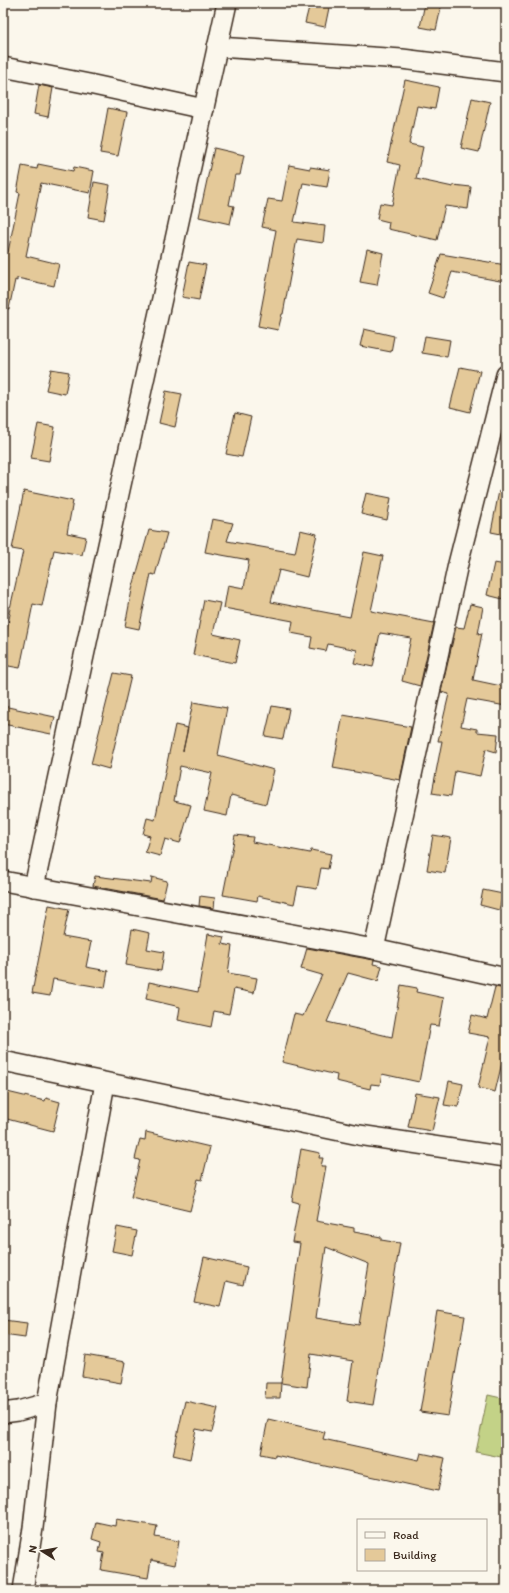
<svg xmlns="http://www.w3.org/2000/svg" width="509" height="1593" font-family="Itim,sans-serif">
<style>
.green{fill:#c3d287;stroke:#7f7e52}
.building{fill:#e4c999;stroke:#3b2a1e;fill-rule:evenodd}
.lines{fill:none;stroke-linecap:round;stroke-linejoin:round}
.street-casing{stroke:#3b2a1e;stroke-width:22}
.street{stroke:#fbf7ec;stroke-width:19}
</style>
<rect width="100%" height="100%" fill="#fbf7ec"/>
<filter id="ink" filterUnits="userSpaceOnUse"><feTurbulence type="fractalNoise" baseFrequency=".025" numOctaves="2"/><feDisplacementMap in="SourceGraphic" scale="8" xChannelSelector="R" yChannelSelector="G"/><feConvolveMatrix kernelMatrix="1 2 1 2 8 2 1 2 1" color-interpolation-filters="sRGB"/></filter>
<g filter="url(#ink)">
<path class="green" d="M488 1395 506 1399V1458L476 1452Z"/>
<g class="building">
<path d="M310 3H330L325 27 305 23Z"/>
<path d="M425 3H442L436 30 420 27Z"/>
<path d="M405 80 439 87 435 109 417 106 409 144 423 147 416 179 453 187V185L471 187 468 209 445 206 437 240 388 229 389 222 377 219 380 203 392 205 400 165 387 162Z"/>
<path d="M39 85 53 88 48 117 34 114Z"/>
<path d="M472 98 490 102 479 152 461 148Z"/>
<path d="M108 108 127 112 118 156 100 153Z"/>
<path d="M214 148 244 155 240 175H235L229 205 234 206 230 224 199 217Z"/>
<path d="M38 164 73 171 74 167 94 171 90 193 41 183 26 256 59 264 54 286 17 278V281L15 280 9 309 3 308V263L6 252H8L20 193 17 192 22 166 37 169Z"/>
<path d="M289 165 310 169V167L330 170 327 187 303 183 294 222 325 226 323 243 297 239 283 314H282L278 330 258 326 276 230 262 227 268 199 282 201Z"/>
<path d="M94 182 110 185 104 220 88 217Z"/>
<path d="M367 249 383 253 377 285 360 282Z"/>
<path d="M441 254 506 265 505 282 452 272 443 298 428 293Z"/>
<path d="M189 262 206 265 199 300 182 297Z"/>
<path d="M364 329 394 336 391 352 360 346Z"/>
<path d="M425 336 450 340 447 357 422 353Z"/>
<path d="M460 367 480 371 470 412 450 407Z"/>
<path d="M51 369 69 372 65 394 46 390Z"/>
<path d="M166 391 182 394 175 427 159 423Z"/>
<path d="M235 413 251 417 242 457 226 454Z"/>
<path d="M38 424 55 427 49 461 31 458Z"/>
<path d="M24 491 73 501 67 533 86 537 82 555 54 550 42 606 33 604 20 668 3 665V649L10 614 9 613 23 551 12 549Z"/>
<path d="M499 491H506V535L491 532Z"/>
<path d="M366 493 391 498 387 520 361 514Z"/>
<path d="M212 519 233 523 227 541 295 553 300 530 317 534 307 577 279 570 271 602 350 617 364 552 383 556 371 611 434 623 420 686 402 681 411 638 380 633 373 667 354 663 357 650 328 644 326 651 310 648 312 637 291 633 293 621 224 608 228 585 244 588 249 560 205 552Z"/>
<path d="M149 530 167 533 155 575 151 574 139 629 125 626 132 590Z"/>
<path d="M494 563 506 565V582L503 599 487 595Z"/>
<path d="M204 600 220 603 213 634 240 640 235 663 193 655Z"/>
<path d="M470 604 483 607 478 634 482 633 473 680 506 687V706L467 699 461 726 477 729V732L498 734 496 752 486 749 480 776 455 771 451 796 432 793 442 741H438L449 694 441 692 456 627 464 628Z"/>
<path d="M114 673 131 676 109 769 91 764Z"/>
<path d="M193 702 227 708 218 755 274 770 266 804 231 795 227 816 204 811 212 773 180 766 174 801 191 805 180 843 165 839 160 856 145 852 150 836 143 834 147 818 155 820 175 725 188 728 183 751Z"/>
<path d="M3 706 55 717 51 734 3 724Z"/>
<path d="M272 706 289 709 283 739 265 736Z"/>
<path d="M343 715 411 727 400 780 333 768Z"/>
<path d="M235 835 253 837 252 842 310 853 311 850 331 854 328 869 321 868 317 889 298 886 294 904 258 896 257 901 223 895Z"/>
<path d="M433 835 451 838 445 873 427 870Z"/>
<path d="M95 876 151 883 152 877 167 881 163 899 93 886Z"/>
<path d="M483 890 503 894 499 910 480 905Z"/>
<path d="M200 896 215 898 214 908 199 906Z"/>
<path d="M49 905 69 909 63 937 91 942 86 967 108 971 105 988 53 979 50 996 32 993Z"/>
<path d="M132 929 150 933 147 949 164 952 161 971 126 965Z"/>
<path d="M208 934 224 937 222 944 232 946 228 973 257 978 254 993 234 989 229 1014 214 1011 211 1027 178 1020 180 1007 146 999 149 982 198 992Z"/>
<path d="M307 948 374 960 373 964 382 966 378 981 348 973 327 1022 392 1037 401 985 417 988 416 992 444 998 439 1026 430 1025 419 1082 382 1074 380 1085 371 1084 370 1089 336 1081 337 1075 282 1062 294 1014 303 1016 322 975 301 969Z"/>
<path d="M495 987 506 989V1046L495 1092 478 1088 490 1037 468 1033 472 1015 487 1019Z"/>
<path d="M449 1081 463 1084 458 1107 444 1105Z"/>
<path d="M3 1091 45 1101 46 1098 60 1102 53 1131 3 1118Z"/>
<path d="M415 1093 440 1097 432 1131 408 1127Z"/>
<path d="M146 1132 210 1147 202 1180 198 1179 190 1211 131 1197 140 1160 135 1159 140 1139 145 1140Z"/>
<path d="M301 1149 320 1153 319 1158H323L321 1166H326L316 1221 354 1228V1232L381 1237V1240L400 1243 373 1405 347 1401 353 1361 311 1354 307 1387 281 1383 300 1243 292 1242 299 1203 292 1201ZM326 1247 369 1264 359 1325 316 1318Z"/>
<path d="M117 1227 137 1231 132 1255 112 1251Z"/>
<path d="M204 1257 247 1267 243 1285 226 1281 220 1307 194 1302Z"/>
<path d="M437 1311 465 1316 448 1416 420 1412Z"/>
<path d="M3 1320 27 1323 25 1338 3 1335Z"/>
<path d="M85 1355 125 1362 121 1383 82 1376Z"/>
<path d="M266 1383H281L280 1398H265Z"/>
<path d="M185 1401 218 1408 212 1432 196 1429 190 1459 173 1455Z"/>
<path d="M268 1419 325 1432 323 1439 419 1460 421 1453 445 1458 438 1491 275 1455V1457L261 1454Z"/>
<path d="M116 1519 157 1526 155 1537 179 1541 175 1565 151 1560 148 1578 101 1570 104 1553 99 1552 101 1542 92 1539 96 1522 115 1526Z"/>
</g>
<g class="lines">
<defs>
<g id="street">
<path d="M217 47 402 59 506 72"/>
<path d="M3 67 89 84 204 109"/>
<path d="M3 881 374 949 506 978"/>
<path d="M34 887 119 494 227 3"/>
<path d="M374 949 458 564 506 375"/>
<path d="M3 1061 359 1135 506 1157"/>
<path d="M3 1413 18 1411 47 1403"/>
<path d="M23 1590 33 1528 47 1403 105 1083"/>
</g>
</defs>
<use href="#street" class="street-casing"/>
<use href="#street" class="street"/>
</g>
</g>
<rect width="509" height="1593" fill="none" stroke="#fbf7ec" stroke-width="16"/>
<rect x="8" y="8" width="493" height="1577" fill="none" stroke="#3b2a1e" stroke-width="1.5" filter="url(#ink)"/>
<rect x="357" y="1519" width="130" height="52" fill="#fbf7ec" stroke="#aea59a"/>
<rect x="365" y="1532" width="20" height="6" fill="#fbf7ec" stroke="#aea59a"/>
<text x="393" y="1539" font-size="12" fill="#3b2a1e">Road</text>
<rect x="365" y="1549" width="20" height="12" fill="#e4c999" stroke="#aea59a"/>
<text x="393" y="1559" font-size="12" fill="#3b2a1e">Building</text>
<g transform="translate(42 1551) rotate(281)" stroke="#fbf7ec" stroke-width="3" paint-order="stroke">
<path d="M0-3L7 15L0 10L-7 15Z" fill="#3b2a1e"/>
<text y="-6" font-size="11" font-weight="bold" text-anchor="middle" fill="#3b2a1e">N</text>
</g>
</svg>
